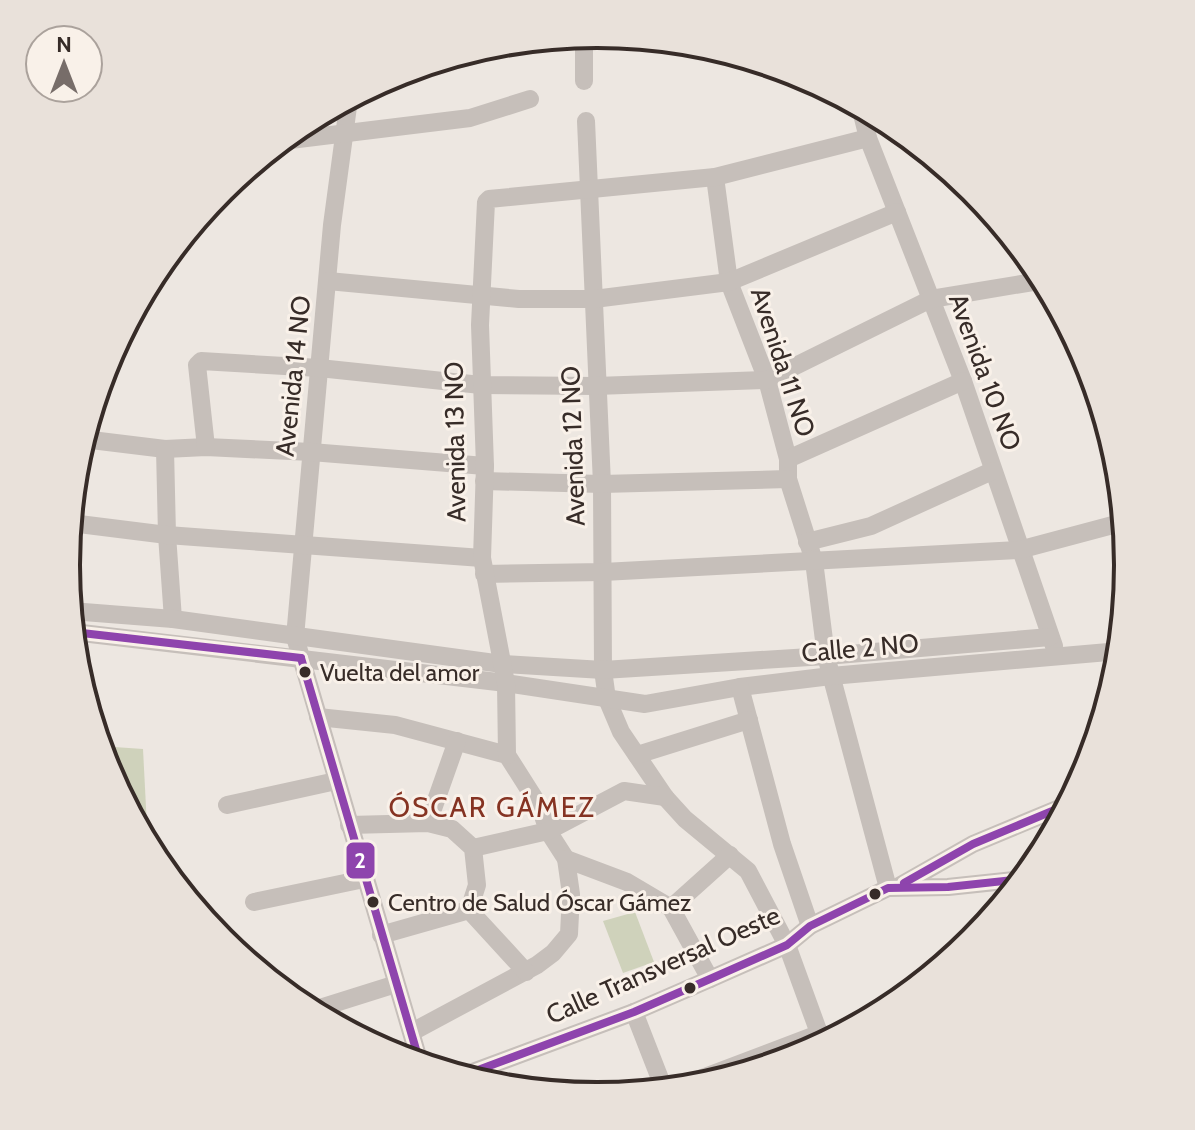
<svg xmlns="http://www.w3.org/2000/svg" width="1195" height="1130" font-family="Cabin,sans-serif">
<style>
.green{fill:#cfd2bb}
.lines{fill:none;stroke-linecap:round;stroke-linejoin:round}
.minor{stroke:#c6bfba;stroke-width:18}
.bus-1-casing{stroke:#f9f1e9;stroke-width:14}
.bus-1{stroke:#8e44ad;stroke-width:8}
.bus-dot{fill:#372c28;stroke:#f9f1e9;stroke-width:3}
.labels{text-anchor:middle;stroke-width:6;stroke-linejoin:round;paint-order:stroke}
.bus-label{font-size:24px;fill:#372c28;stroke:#f9f1e9;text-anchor:start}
.street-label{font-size:26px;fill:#372c28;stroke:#f9f1e9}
.neighbourhood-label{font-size:28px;letter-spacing:2px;fill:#853322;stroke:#f9f1e9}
.rim{fill:none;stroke:#372c28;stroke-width:4}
.line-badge{stroke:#f9f1e9;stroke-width:3}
.badge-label{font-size:22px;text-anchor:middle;font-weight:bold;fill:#fff}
</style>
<rect width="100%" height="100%" fill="#ede7e1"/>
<g class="green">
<path d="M100 746 143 749 148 846 107 768Z"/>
<path d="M635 912 654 962 623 973 603 921Z"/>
</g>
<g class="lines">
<g class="minor">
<path d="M584 81V35"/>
<path d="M349 99 332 225 295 637 420 1063"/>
<path d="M860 106 868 138 963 381 1054 646"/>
<path d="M586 121 602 484 603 670 607 699 621 732 665 797 685 819 748 871 787 945 823 1044"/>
<path d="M282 141 470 118 530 99"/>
<path d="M715 177 729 282 767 380 788 459V479L814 561 826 656 888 888"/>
<path d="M328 281 519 299H594L729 282 897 212"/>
<path d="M83 439 165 449 206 447 311 452 485 466"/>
<path d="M206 447 197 365 201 361 319 368 481 385 596 386 767 380 931 299 1045 280"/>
<path d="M165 449 167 535 173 619"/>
<path d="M788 459 963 381"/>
<path d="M484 481 602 484 788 479"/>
<path d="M71 523 167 535 482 558"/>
<path d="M807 542 871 526 992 471"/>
<path d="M484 574 603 572 1019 550 1124 522"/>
<path d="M71 611 173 619 502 664 603 670 826 656 1050 637"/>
<path d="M73 632 506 683 645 704 740 687 831 676 1120 651"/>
<path d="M740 687 782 844 810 926"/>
<path d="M318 717 395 725 507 755 540 807 548 831 566 859 571 894 569 934 553 953 537 965 412 1032"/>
<path d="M507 755 506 683 482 558 485 466 480 325 486 202 489 199 715 177 868 138"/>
<path d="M637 755 749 720"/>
<path d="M227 805 336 781"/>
<path d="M428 823 457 741"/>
<path d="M349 825 428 823 452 829 473 848 477 885 469 910 381 935"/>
<path d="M473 848 548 831 624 791 665 797"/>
<path d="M566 859 627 882 671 908 710 979"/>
<path d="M899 886 973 844 1069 804"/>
<path d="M254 902 364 879"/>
<path d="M671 908 730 855"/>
<path d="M469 910 526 972"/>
<path d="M310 1011 396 984"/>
<path d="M634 1012 664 1089"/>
<path d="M462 1076 634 1012 710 979 787 945 810 926 888 888 948 887 1024 879"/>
<path d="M676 1088 821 1033"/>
</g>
<defs>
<g id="bus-1">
<path d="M73 632 301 658"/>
<path d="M301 658 420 1063"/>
<path d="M904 883 973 844 1069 804"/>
<path d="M462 1076 634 1012 710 979 787 945 810 926 888 888 948 887 1023 879"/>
</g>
</defs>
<use href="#bus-1" class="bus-1-casing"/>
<use href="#bus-1" class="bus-1"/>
</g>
<g class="bus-dot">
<circle cx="305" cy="672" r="7"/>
<circle cx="875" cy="894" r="7"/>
<circle cx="373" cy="902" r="7"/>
<circle cx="690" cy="988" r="7"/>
</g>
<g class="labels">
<g class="bus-label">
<text x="320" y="681">Vuelta del amor</text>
<text x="388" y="911">Centro de Salud Óscar Gámez</text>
</g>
<g class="street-label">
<text transform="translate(783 362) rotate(72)" y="9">Avenida 11 NO</text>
<text transform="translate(985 372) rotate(70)" y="9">Avenida 10 NO</text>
<text transform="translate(293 376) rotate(-84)" y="9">Avenida 14 NO</text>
<text transform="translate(455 442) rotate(-91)" y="9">Avenida 13 NO</text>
<text transform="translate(573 446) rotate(-92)" y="9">Avenida 12 NO</text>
<text transform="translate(860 648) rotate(-5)" y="9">Calle 2 NO</text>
<text transform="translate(663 965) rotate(-24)" y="9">Calle Transversal Oeste</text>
</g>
<g class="neighbourhood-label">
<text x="492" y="817">ÓSCAR GÁMEZ</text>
</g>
</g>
<path d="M0 0H1195V1130H0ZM80 565a517 517 0 1 1 1034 0a517 517 0 1 1-1034 0Z" fill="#e9e1da" fill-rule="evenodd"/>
<path class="rim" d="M80 565a517 517 0 1 1 1034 0a517 517 0 1 1-1034 0Z"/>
<rect class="line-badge" x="345" y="841" width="31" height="39" rx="8" fill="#8e44ad"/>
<g class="badge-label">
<text x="360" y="868">2</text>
</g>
<g transform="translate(64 64)"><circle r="38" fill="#f9f1e9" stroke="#aba29c" stroke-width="2"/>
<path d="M0-6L14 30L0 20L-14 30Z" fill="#776d69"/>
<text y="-12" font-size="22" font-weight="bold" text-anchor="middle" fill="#372c28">N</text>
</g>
</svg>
